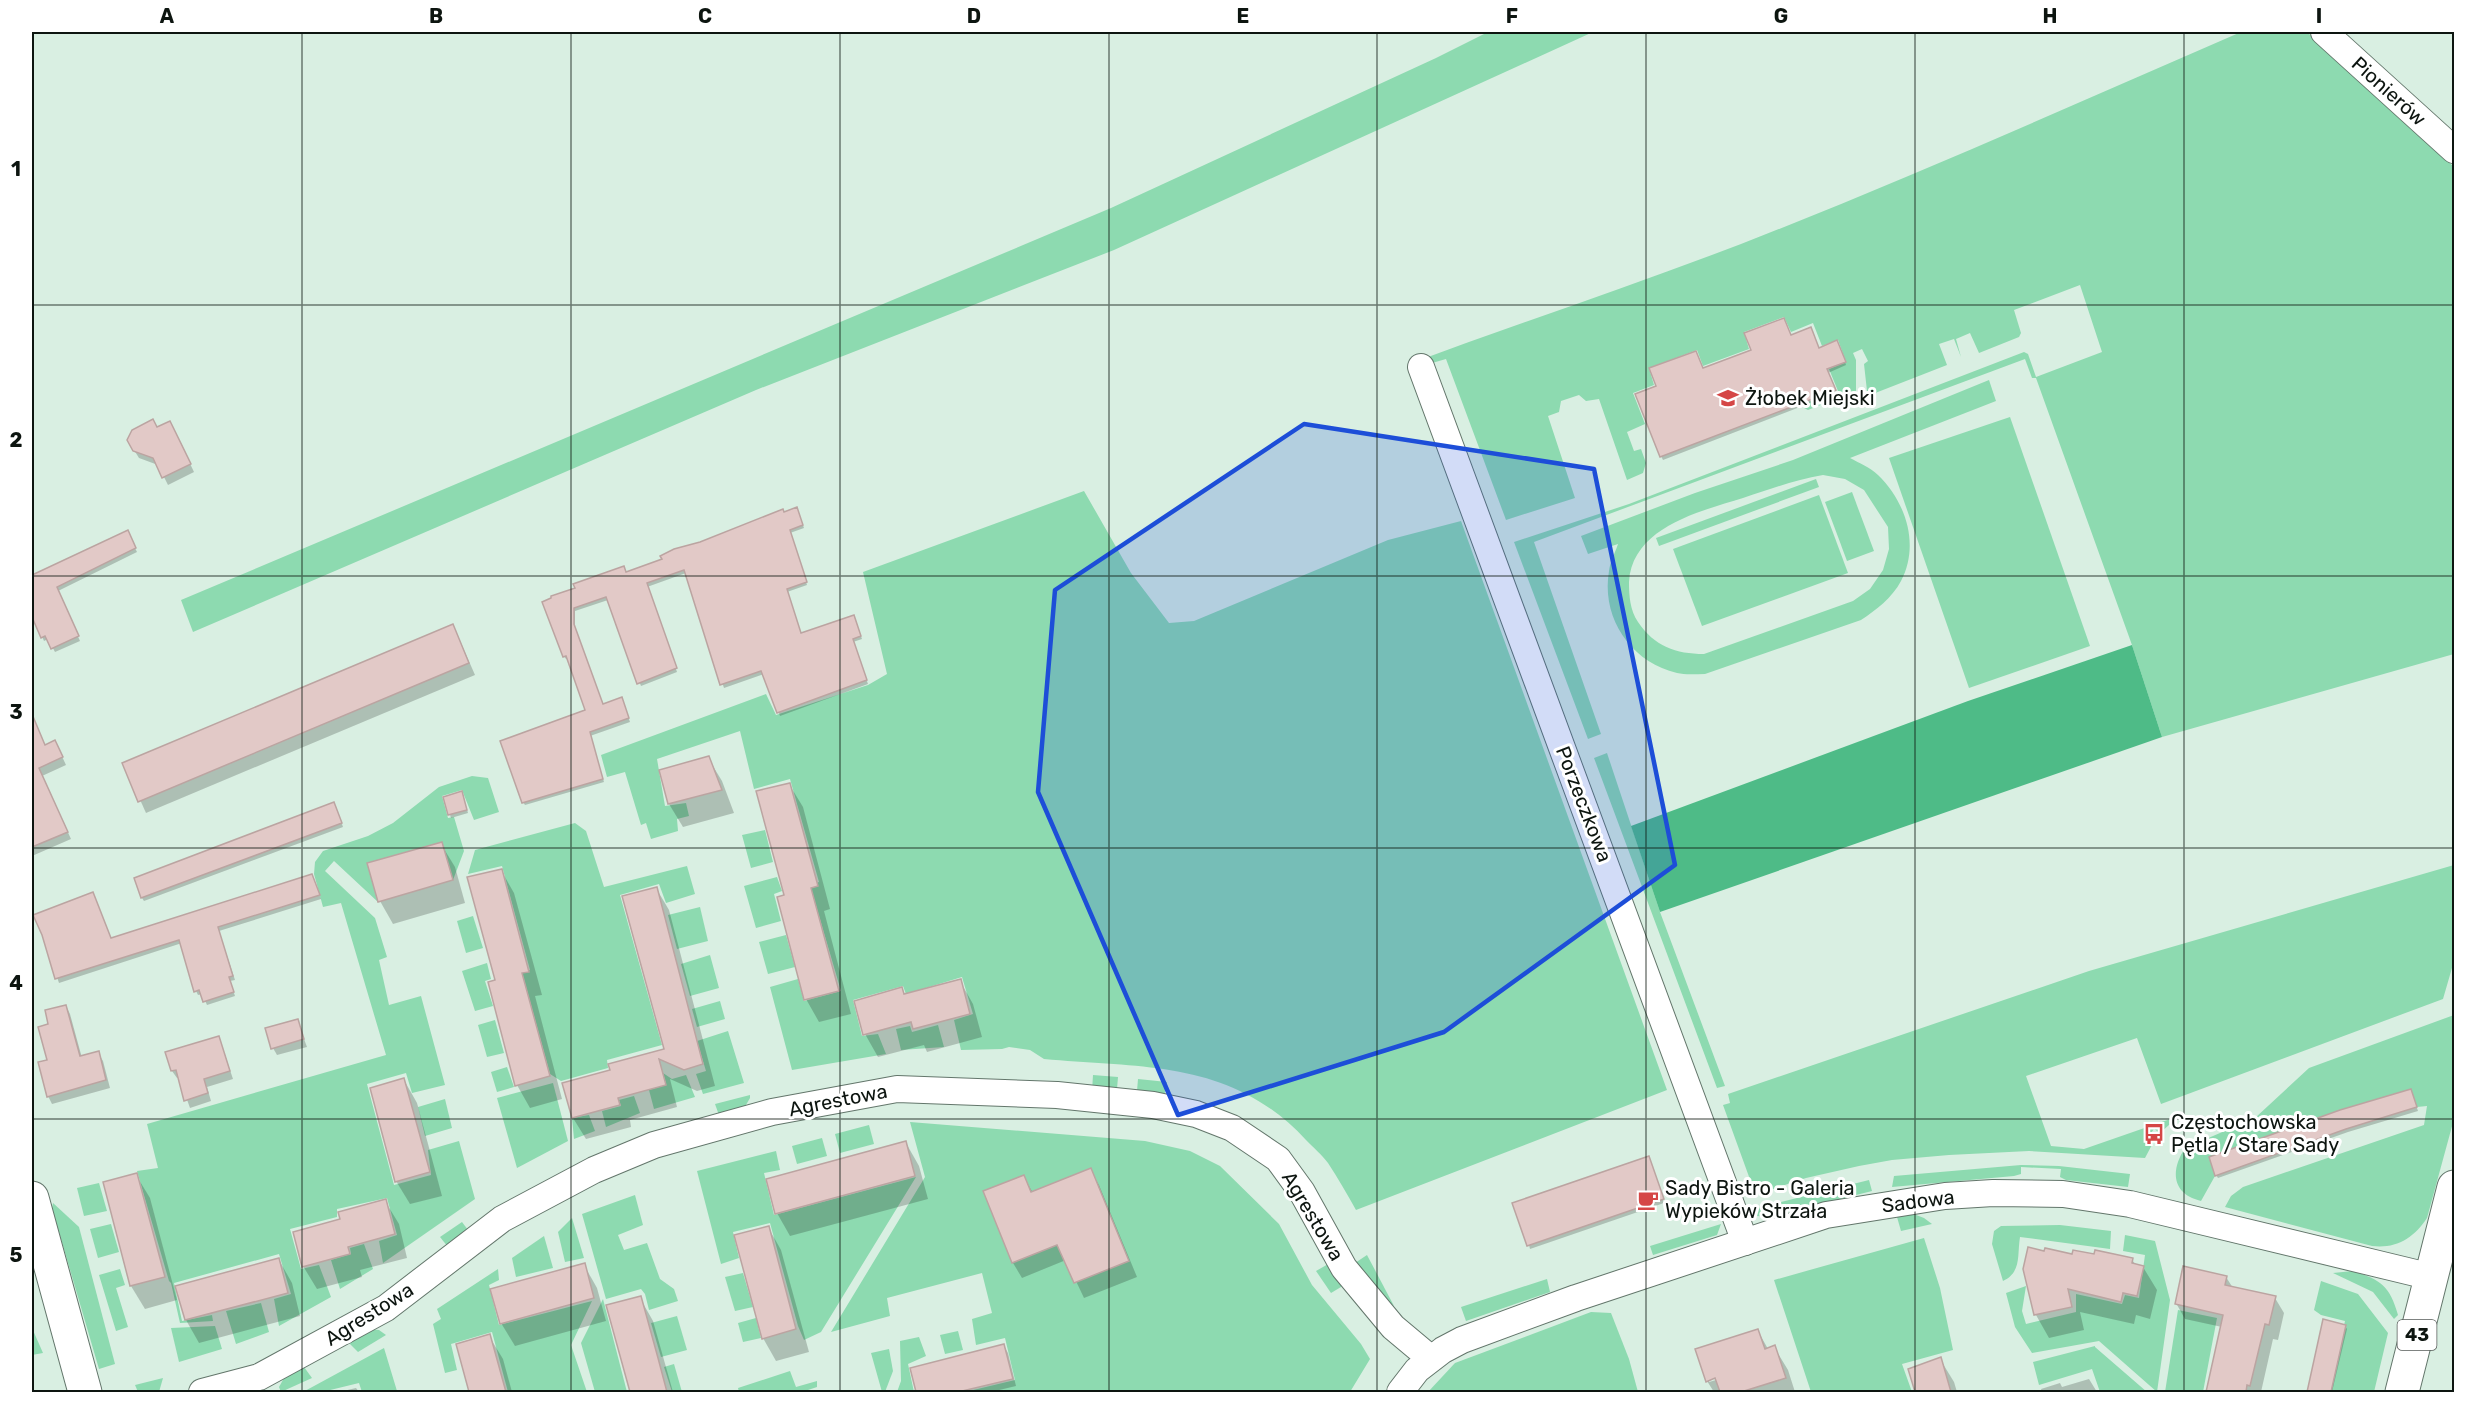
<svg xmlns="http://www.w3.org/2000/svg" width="2486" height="1424" font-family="Rubik,sans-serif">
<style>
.green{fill:#8ddab0;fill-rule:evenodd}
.forest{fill:#4ebb87}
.shadow{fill:#0003;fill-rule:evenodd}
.building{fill:#e2c9c7;stroke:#bba4a1;stroke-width:1.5}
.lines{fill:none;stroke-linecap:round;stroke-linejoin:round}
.minor-casing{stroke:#63766b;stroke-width:28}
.secondary-casing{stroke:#63766b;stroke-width:35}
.primary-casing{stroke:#63766b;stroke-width:35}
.minor{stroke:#fff;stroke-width:26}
.secondary{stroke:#fff;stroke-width:33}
.primary{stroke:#fff;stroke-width:33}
.marked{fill:#1d4ed8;fill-opacity:0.2;stroke:#1d4ed8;stroke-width:4.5;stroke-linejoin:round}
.grid{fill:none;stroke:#0d1510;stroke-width:1.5;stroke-opacity:0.55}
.labels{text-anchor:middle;stroke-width:6;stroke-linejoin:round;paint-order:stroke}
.shield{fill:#fff;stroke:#565b58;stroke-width:1.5}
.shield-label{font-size:18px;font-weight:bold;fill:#0d1510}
.street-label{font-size:20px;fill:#0d1510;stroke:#fff}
.poi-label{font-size:20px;fill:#0d1510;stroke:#fff;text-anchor:start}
.neatline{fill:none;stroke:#0d1510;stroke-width:2}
.grid-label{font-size:20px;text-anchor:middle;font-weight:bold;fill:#0d1510}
</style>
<rect width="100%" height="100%" fill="#d9efe2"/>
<g class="green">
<path d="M1488 32H1593L1114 250 756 390 193 632 181 600 1111 208 1436 58Z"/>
<path d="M2241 32H2307L2454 167V654L2162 737 2132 645 2036 378H2032L2025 359 1534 542 1601 734 1588 739 1514 542 1629 504 2024 352 2028 354 2036 377 2102 352 2080 285 2014 310 2021 333 2019 337 1979 353 1970 333 1956 339 1961 357 1954 339 1939 344 1947 365 1865 397 1867 391 1864 364 1868 361 1862 349 1853 353 1856 360V391L1808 410 1804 408 1803 404 1838 391 1829 369 1846 362 1838 340 1822 346 1813 323 1791 332 1784 317 1744 332 1749 349 1703 366 1697 350 1649 368 1654 385 1633 393 1645 424 1627 432 1634 451 1641 449 1646 463 1643 473 1627 480 1599 399 1586 401 1579 395 1561 401 1559 412 1548 416 1575 498 1506 520 1446 359 1432 363 1409 364C1520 323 1631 286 1741 244 1910 178 2075 104 2241 32Z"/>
<path d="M1989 380 1996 401 1850 458C1859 463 1870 467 1878 475 1906 502 1920 545 1901 581 1892 598 1876 610 1861 620L1705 674C1696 674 1685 675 1677 673 1630 662 1601 617 1609 571 1610 562 1615 553 1618 544L1588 554 1581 536 1695 493 1793 460ZM1823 475 1845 479 1864 490 1888 527 1889 549 1883 570 1870 589 1853 601 1704 654C1676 654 1654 646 1638 622 1630 610 1629 596 1629 582 1632 527 1701 511 1743 498 1770 489 1795 480 1823 475Z"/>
<path d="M2010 417 2090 646 1969 688 1889 458Z"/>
<path d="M1816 479 1819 487 1659 546 1656 538Z"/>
<path d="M1084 491 1131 573 1169 623 1194 621 1388 540 1461 521 1667 1090 1356 1210C1347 1194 1338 1178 1328 1163 1322 1155 1313 1147 1306 1140 1232 1060 1144 1068 1044 1059L1030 1050 1009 1047 1002 1049 961 1050 954 1020 973 1014 962 977 906 994 903 986 853 1000 862 1036 878 1034 886 1054 792 1070 770 987 798 979 804 1001 841 991 810 885 819 882 790 779 754 789 740 731 657 759 665 806 686 803 689 816 677 819 678 831 651 839 646 823 641 825 625 772 607 777 601 755 766 694 776 715 868 685 887 674 863 572Z"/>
<path d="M1852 492 1874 551 1847 561 1825 502Z"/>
<path d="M1819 495 1848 573 1702 626 1673 549Z"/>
<path d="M1607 753 1660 912 1725 1086 1717 1088 1594 758Z"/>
<path d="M472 776 488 778 499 812 474 820 462 790 442 796 448 818 454 817 464 851 453 880 442 842 367 863 378 902 334 861 325 871 375 918 387 957 379 960 389 1005 421 996 445 1085 412 1093 406 1073 367 1084 394 1185 431 1175 428 1150 459 1141 475 1199 383 1263 379 1241 397 1235 387 1198 337 1209V1217L290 1229 301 1269 319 1265 331 1297 279 1326 274 1299 291 1294 279 1254 174 1283 182 1321 212 1315 213 1321 180 1323 171 1283 169 1281 137 1171 158 1168 147 1124 386 1055 341 903 323 907 314 874 315 862 323 851 368 836 393 823 439 787Z"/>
<path d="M575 823 586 831 604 887 687 866 695 894 666 903 659 884 620 895 662 1045 607 1060 608 1068 561 1081 550 1074 522 972 530 970 502 866 468 874 475 850Z"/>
<path d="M765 830 773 862 751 868 742 835Z"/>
<path d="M2454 865V961L2443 999 2161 1104 2137 1038 2026 1076 2051 1146 2084 1149 2179 1116 2160 1133 2154 1129 2148 1137 2154 1141 2145 1158 2029 1151 1949 1155 1892 1160 1859 1166 1806 1178 1764 1192 1757 1191 1752 1185 1723 1105 1730 1103 1728 1094 2089 971Z"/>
<path d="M777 877 782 891 774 894 781 921 756 928 744 886Z"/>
<path d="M700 907 708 941 677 949 668 915Z"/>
<path d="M473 916 483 948 466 953 457 921Z"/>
<path d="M786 935 795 967 768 974 759 942Z"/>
<path d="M710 955 719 988 690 996 681 964Z"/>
<path d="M487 963 491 979 485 981 493 1006 475 1011 462 971Z"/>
<path d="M720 1001 725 1019 697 1027 692 1009Z"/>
<path d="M2454 1015V1119L2427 1218C2414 1238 2396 1249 2372 1246L2225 1207 2231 1196 2243 1187 2424 1125 2427 1106 2417 1107 2411 1089 2340 1110 2209 1157 2215 1176 2201 1201C2172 1194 2170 1171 2185 1148L2255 1118 2309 1068Z"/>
<path d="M495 1020 504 1053 487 1057 478 1025Z"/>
<path d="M938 1025 944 1047 901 1050 896 1029 910 1026 912 1032Z"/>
<path d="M728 1031 744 1083 703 1094 696 1074 706 1071 697 1041Z"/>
<path d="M507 1067 514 1087 497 1092 491 1072Z"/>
<path d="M663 1073 672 1079 686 1075 695 1097 654 1109 649 1090 666 1084Z"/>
<path d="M1093 1075 1118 1077 1117 1089 1092 1092Z"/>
<path d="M1138 1079 1167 1082 1164 1097 1137 1091Z"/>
<path d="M553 1083 568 1141 517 1168 497 1098Z"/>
<path d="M750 1095V1098L743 1110 720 1118 715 1104Z"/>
<path d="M634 1096 640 1113 606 1127 602 1111 621 1106 619 1100Z"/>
<path d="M445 1099 452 1128 425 1136 418 1107Z"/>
<path d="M589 1115 595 1131 574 1139 572 1118Z"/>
<path d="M910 1122 1145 1141 1190 1151 1220 1166 1279 1224 1312 1285 1361 1344 1370 1359 1350 1392H965L1015 1380 1005 1338 976 1345 972 1319 992 1313 982 1273 887 1298 890 1316 831 1332 925 1177Z"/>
<path d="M869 1125 874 1144 840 1153 835 1134Z"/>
<path d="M822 1138 827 1156 797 1164 792 1146Z"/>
<path d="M776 1151 780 1170 764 1173 774 1215 916 1177 821 1332 804 1340 798 1326 770 1223 733 1232 739 1258 721 1264 697 1171Z"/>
<path d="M2021 1165 2059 1166 2130 1174 2128 1187 2066 1180 2060 1177 2061 1169 2021 1167V1174L2014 1176 1892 1187 1894 1176Z"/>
<path d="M1869 1180 1872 1191 1769 1217 1757 1216 1749 1210Z"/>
<path d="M99 1183 107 1211 84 1216 77 1188Z"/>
<path d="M635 1195 643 1225 618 1235 624 1250 647 1243 660 1279 674 1289 678 1301 649 1310 645 1294 641 1289 606 1299 582 1214Z"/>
<path d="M53 1203 79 1227 115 1364 99 1369 52 1208Z"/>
<path d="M1911 1213 1924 1218 1932 1224 1901 1231 1897 1217Z"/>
<path d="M572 1218 584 1258 565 1262 558 1232Z"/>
<path d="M462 1222 471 1234 448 1247 440 1237Z"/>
<path d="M111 1224 119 1252 98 1258 90 1229Z"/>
<path d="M1721 1224 1717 1235 1653 1255 1650 1246Z"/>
<path d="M2060 1225 2111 1231 2110 1249 2020 1237C2017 1255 2022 1272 2003 1281L1992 1244 1994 1231 2001 1226Z"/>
<path d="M2125 1235 2155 1241 2170 1300 2157 1392 2099 1341 2032 1353 2015 1327 2006 1293 2026 1286 2022 1311 2026 1324 2076 1312V1294L2122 1304 2125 1295 2139 1298 2145 1255 2123 1251Z"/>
<path d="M544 1236 553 1268 516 1277 512 1258Z"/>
<path d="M1924 1238 1940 1288 1953 1350 1902 1364 1912 1392H1811L1774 1280Z"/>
<path d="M364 1244 373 1269 340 1289 331 1260 351 1254 350 1248Z"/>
<path d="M1367 1255 1394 1306 1370 1285 1355 1263Z"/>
<path d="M1330 1263 1343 1282 1341 1287 1331 1293 1316 1271Z"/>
<path d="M120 1269 125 1285 116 1288 128 1327 116 1331 99 1275Z"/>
<path d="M498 1269 499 1280 489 1285 499 1325 592 1301 571 1345 587 1392H508L492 1332 451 1344 457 1370 445 1373 433 1324 441 1319 437 1309Z"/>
<path d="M2353 1271C2381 1280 2390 1286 2398 1315L2394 1319 2373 1292 2333 1273Z"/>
<path d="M743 1273 753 1307 735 1311 725 1277Z"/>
<path d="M1547 1279 1550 1292 1466 1321 1461 1307Z"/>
<path d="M2321 1281 2358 1294 2388 1333 2374 1392H2329L2345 1321 2321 1315 2314 1310Z"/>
<path d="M603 1299 627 1392H595L581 1343Z"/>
<path d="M261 1303 269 1332 236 1344 226 1311Z"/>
<path d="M2178 1310 2217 1318 2203 1392H2165Z"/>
<path d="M1591 1312 1611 1313 1629 1359 1638 1392H1428L1455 1363Z"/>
<path d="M677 1316 687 1350 661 1357 651 1323Z"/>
<path d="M756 1318 761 1338 743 1342 738 1323Z"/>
<path d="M215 1326 222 1349 179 1362 171 1328Z"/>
<path d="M32 1328 43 1353 32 1355Z"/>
<path d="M366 1329 379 1330 386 1335 358 1352 348 1342Z"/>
<path d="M958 1331 963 1350 945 1354 940 1335Z"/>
<path d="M919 1337 926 1356 908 1364 914 1392H897L901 1381 900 1341Z"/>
<path d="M2095 1346V1347L2147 1392H2100L2092 1369 2039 1385 2033 1362Z"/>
<path d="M384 1348 397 1391 362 1392 359 1383 322 1392H303Z"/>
<path d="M889 1349 893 1371 885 1392H882L871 1353Z"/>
<path d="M674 1364 682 1392H672L664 1367Z"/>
<path d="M304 1367 312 1378 281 1392 279 1387 284 1378Z"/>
<path d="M790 1371 796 1387 817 1381V1387L802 1392H739L738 1388Z"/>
<path d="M163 1378 159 1392H138L135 1385Z"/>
</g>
<path class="forest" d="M2132 645 2162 737 1660 912 1631 826 1968 701Z"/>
<g class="shadow">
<path d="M1790 336 1819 349 1839 345 1846 365 1828 373 1836 393 1663 460 1661 456 1703 370Z"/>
<path d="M157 429 174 430 194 472 168 485 158 465 139 458 134 450Z"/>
<path d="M798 512 804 528 790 533 807 585 787 592 801 635 855 620 862 639 853 642 868 684 780 716 764 674 724 688 686 573 647 587 677 672 641 686 608 600 575 611V628L603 706 623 702 630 722 590 736 604 782 525 805 523 802 587 711 569 658 566 659 564 656 544 602 664 560 700 543 783 513Z"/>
<path d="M127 532 137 552 58 591 80 641 55 652 48 639 44 641 32 613V578Z"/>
<path d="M453 625 475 675 146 813 124 764Z"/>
<path d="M36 728 46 746 59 750 66 765 42 776 71 839 32 856V730Z"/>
<path d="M708 758 722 781 734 813 683 827 669 804 660 771Z"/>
<path d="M789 784 803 807 830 909 824 911 851 1014 819 1022 806 999 785 896Z"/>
<path d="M463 796 468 813 451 818 445 798Z"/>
<path d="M336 807 343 827 144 901 142 898 136 879Z"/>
<path d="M441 844 455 867 465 903 393 924 380 901Z"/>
<path d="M501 870 514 893 542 995 535 996 562 1099 530 1108 517 1085 496 981Z"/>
<path d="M314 880 321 899 219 931 235 980 230 981 235 996 207 1005 202 994 198 995 196 991 182 943 59 983 43 935 111 940Z"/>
<path d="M656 888 669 910 715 1086 697 1091 670 1079 677 1107 630 1120 631 1127 586 1139 573 1118 564 1084 612 1072 665 1050Z"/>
<path d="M960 981 973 1004 982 1037 927 1052 924 1045 878 1057 865 1034 901 989 905 995Z"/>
<path d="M66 1006 70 1014 82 1058 98 1053 103 1061 110 1088 52 1104 48 1096 50 1025Z"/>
<path d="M297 1020 307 1047 277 1055 273 1048Z"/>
<path d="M219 1037 233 1079 207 1087 211 1101 190 1108 179 1077 177 1078 172 1071 167 1053Z"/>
<path d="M404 1080 417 1103 442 1196 410 1204 396 1181Z"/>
<path d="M2411 1090 2418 1111 2348 1132 2218 1178 2216 1175Z"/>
<path d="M906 1143 919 1166 928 1199 790 1236 777 1213Z"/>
<path d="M1650 1161 1664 1203 1530 1249 1529 1245Z"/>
<path d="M1090 1170 1099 1185 1137 1277 1084 1298 1066 1260 1022 1278 1013 1263 985 1192 1023 1176 1033 1193Z"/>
<path d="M136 1175 150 1198 177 1300 145 1309 131 1286Z"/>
<path d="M385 1201 399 1224 407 1258 360 1270 362 1277 317 1289 303 1266 342 1220Z"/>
<path d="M768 1227 781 1250 809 1352 776 1361 763 1338Z"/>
<path d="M2074 1256 2132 1260 2136 1265 2143 1267 2157 1290 2150 1319 2136 1315 2134 1324 2080 1312 2084 1330 2049 1338 2036 1315 2025 1269Z"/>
<path d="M279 1260 292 1283 300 1316 199 1343 186 1320 177 1287Z"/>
<path d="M584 1265 597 1288 606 1321 515 1346 501 1323Z"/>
<path d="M2226 1277 2233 1288 2275 1298 2284 1313 2278 1340 2273 1339 2261 1392H2208L2222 1327 2185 1319 2176 1303Z"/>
<path d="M640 1298 653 1321 673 1392H631L608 1306Z"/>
<path d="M2324 1321 2345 1326 2347 1329 2332 1392H2308Z"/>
<path d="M1758 1331 1768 1349 1774 1347 1788 1370 1795 1392H1714L1707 1381ZM1722 1375 1723 1378 1709 1382V1379Z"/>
<path d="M489 1336 503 1359 512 1392H470L457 1345Z"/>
<path d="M1004 1346 1008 1353 1016 1386 991 1392H918L912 1369Z"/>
<path d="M1940 1359 1954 1382 1957 1392H1917L1910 1370Z"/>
<path d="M2089 1379 2097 1392H2042L2041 1389 2060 1383 2062 1387Z"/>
<path d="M356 1388 359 1392H339Z"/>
</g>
<g class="building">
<path d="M1784 318 1791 335 1811 327 1819 348 1837 340 1846 362 1827 369 1836 390 1660 457 1635 394 1656 386 1649 368 1696 351 1703 368 1751 350 1744 333Z"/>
<path d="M153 419 157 427 170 421 191 464 162 478 153 458 133 451 127 440 132 430Z"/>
<path d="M797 507 803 525 790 530 807 582 787 589 801 633 854 615 861 636 853 639 867 680 777 713 761 671 720 685 684 570 647 583 677 668 637 684 606 597 574 608V624L603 704 622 697 629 718 590 732 603 779 522 803 500 741 585 710 566 656 563 657 542 602 551 598V596L575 588 573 584 624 566 626 572 662 559 660 556 674 549 700 542 783 509 784 512Z"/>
<path d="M128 530 136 548 57 587 79 636 51 649 45 636 41 638 32 617V575Z"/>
<path d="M453 624 469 663 138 802 122 763Z"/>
<path d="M32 714 45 745 55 740 63 757 39 768 68 832 32 847Z"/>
<path d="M709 756 722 790 668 804 659 770Z"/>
<path d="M790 783 818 886 811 888 839 991 804 1000 777 897 784 895 756 791Z"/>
<path d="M462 791 467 810 448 815 443 797Z"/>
<path d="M334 802 342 823 141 898 134 878Z"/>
<path d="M442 842 453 880 378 902 367 863Z"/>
<path d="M502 869 529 972 522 973 550 1076 515 1086 488 982 495 980 467 877Z"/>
<path d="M312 874 320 895 218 927 233 976 229 977 234 992 203 1002 199 990 194 992 179 940 55 979 42 935 33 915 93 892 111 938Z"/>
<path d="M657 887 703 1064 684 1070 659 1059 666 1085 618 1098 620 1105 572 1118 562 1083 610 1070 608 1064 664 1049 622 896Z"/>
<path d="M961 979 970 1014 913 1029 911 1022 863 1035 854 1001 902 987 904 994Z"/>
<path d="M66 1005 80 1056 99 1051 106 1080 47 1097 38 1062 47 1060 38 1027 48 1024 45 1010Z"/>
<path d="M298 1019 304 1039 271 1049 265 1028Z"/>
<path d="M219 1036 230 1071 204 1079 208 1093 184 1101 176 1070 171 1071 165 1052Z"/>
<path d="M404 1078 430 1172 395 1182 370 1088Z"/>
<path d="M2411 1089 2417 1107 2346 1129 2215 1176 2209 1157 2340 1110Z"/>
<path d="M906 1141 915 1176 775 1214 766 1179Z"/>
<path d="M1649 1156 1664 1199 1527 1246 1512 1203Z"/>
<path d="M1091 1168 1129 1261 1074 1283 1057 1245 1012 1263 983 1191 1024 1175 1031 1192Z"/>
<path d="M137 1173 165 1277 130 1286 103 1182Z"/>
<path d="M386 1199 395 1234 348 1247 350 1254 302 1267 293 1232 340 1219 338 1212Z"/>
<path d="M769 1226 796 1329 762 1339 734 1235Z"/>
<path d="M2028 1247 2044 1251 2045 1248 2072 1254 2073 1250 2094 1254 2095 1250 2133 1258 2132 1263 2144 1266 2137 1296 2123 1293 2121 1302 2068 1289 2072 1307 2034 1315 2023 1269Z"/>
<path d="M279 1258 288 1293 185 1320 175 1286Z"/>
<path d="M585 1263 594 1298 500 1324 490 1289Z"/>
<path d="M2183 1266 2227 1276 2225 1285 2276 1296 2269 1325 2265 1324 2250 1386 2247 1385 2246 1392H2206L2223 1315 2175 1304Z"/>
<path d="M641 1296 658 1358 667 1392H630L606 1305Z"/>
<path d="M2323 1319 2346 1325 2331 1392H2307Z"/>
<path d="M1758 1329 1765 1349 1775 1345 1786 1378 1741 1392H1720L1715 1378 1706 1382 1695 1349Z"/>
<path d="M490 1334 506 1392H469L456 1344Z"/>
<path d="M1004 1344 1013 1379 958 1392H916L910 1368Z"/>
<path d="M1941 1357 1951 1392H1915L1908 1369Z"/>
</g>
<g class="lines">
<defs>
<g id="minor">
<path d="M2324 32 2454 150"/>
<path d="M1421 367 1745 1242"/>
<path d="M202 1392 259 1377 386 1308 502 1219 594 1170 654 1145 772 1112 897 1089 1057 1095 1153 1105 1196 1114 1232 1128 1278 1159 1302 1192 1344 1268 1393 1327 1430 1358"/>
<path d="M1400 1392 1417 1370 1443 1350 1462 1340 1576 1298 1826 1215 1945 1196 1993 1193 2063 1194 2130 1204 2432 1277"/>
</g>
<path id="secondary" d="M32 1198 85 1392"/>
<path id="primary" d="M2402 1392 2454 1187"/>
</defs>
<use href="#minor" class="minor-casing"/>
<use href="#secondary" class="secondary-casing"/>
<use href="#primary" class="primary-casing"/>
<use href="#minor" class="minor"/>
<use href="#secondary" class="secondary"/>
<use href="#primary" class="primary"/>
</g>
<path class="marked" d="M1304 424 1594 469 1675 865 1444 1032 1178 1115 1038 792 1055 590Z"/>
<path class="grid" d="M302 32V1392M571 32V1392M840 32V1392M1109 32V1392M1377 32V1392M1646 32V1392M1915 32V1392M2184 32V1392M32 305H2454M32 576H2454M32 848H2454M32 1119H2454"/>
<defs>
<symbol id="school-bare" viewBox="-9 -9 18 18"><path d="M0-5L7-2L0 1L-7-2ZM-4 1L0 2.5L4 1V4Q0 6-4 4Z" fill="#d54646" stroke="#fff" stroke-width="2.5" paint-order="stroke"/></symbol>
<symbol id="bus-bare" viewBox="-9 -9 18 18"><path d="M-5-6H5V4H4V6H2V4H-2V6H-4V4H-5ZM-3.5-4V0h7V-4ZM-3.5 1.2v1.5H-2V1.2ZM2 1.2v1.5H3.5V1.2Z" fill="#d54646" stroke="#fff" stroke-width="2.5" paint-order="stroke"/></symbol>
<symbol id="cafe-bare" viewBox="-9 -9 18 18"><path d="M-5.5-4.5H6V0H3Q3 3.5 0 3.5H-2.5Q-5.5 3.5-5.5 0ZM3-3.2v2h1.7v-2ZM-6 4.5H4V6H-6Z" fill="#d54646" stroke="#fff" stroke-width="2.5" paint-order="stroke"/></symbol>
</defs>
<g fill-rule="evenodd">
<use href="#school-bare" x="1713" y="383" width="30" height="30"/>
<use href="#bus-bare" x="2139" y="1119" width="30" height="30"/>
<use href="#cafe-bare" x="1633" y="1185" width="30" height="30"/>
</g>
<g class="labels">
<rect class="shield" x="2397.5" y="1320" width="39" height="30" rx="4.5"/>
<g class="shield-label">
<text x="2417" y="1341">43</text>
</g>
<g class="street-label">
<text transform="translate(2389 91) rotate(42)" y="7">Pionierów</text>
<text transform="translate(1584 804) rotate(69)" y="7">Porzeczkowa</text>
<text transform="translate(838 1100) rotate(-11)" y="7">Agrestowa</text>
<text transform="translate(1918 1201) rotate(-7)" y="7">Sadowa</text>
<text transform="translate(1313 1216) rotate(59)" y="7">Agrestowa</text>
<text transform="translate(369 1314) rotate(-32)" y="7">Agrestowa</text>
</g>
<g class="poi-label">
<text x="1745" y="405">Żłobek Miejski</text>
<text x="2171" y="1129">Częstochowska<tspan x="2171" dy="23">Pętla / Stare Sady</tspan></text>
<text x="1665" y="1195">Sady Bistro - Galeria<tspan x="1665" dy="23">Wypieków Strzała</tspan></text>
</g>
</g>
<rect width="2486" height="1424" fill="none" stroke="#ffffff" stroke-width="66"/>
<rect x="33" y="33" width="2420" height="1358" class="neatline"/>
<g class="grid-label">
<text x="167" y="23">A</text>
<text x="436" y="23">B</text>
<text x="705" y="23">C</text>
<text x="974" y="23">D</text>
<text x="1243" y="23">E</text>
<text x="1512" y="23">F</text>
<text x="1781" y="23">G</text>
<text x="2050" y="23">H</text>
<text x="2319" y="23">I</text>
<text x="16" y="176">1</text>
<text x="16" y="447">2</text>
<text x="16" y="719">3</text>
<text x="16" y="990">4</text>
<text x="16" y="1262">5</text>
</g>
</svg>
